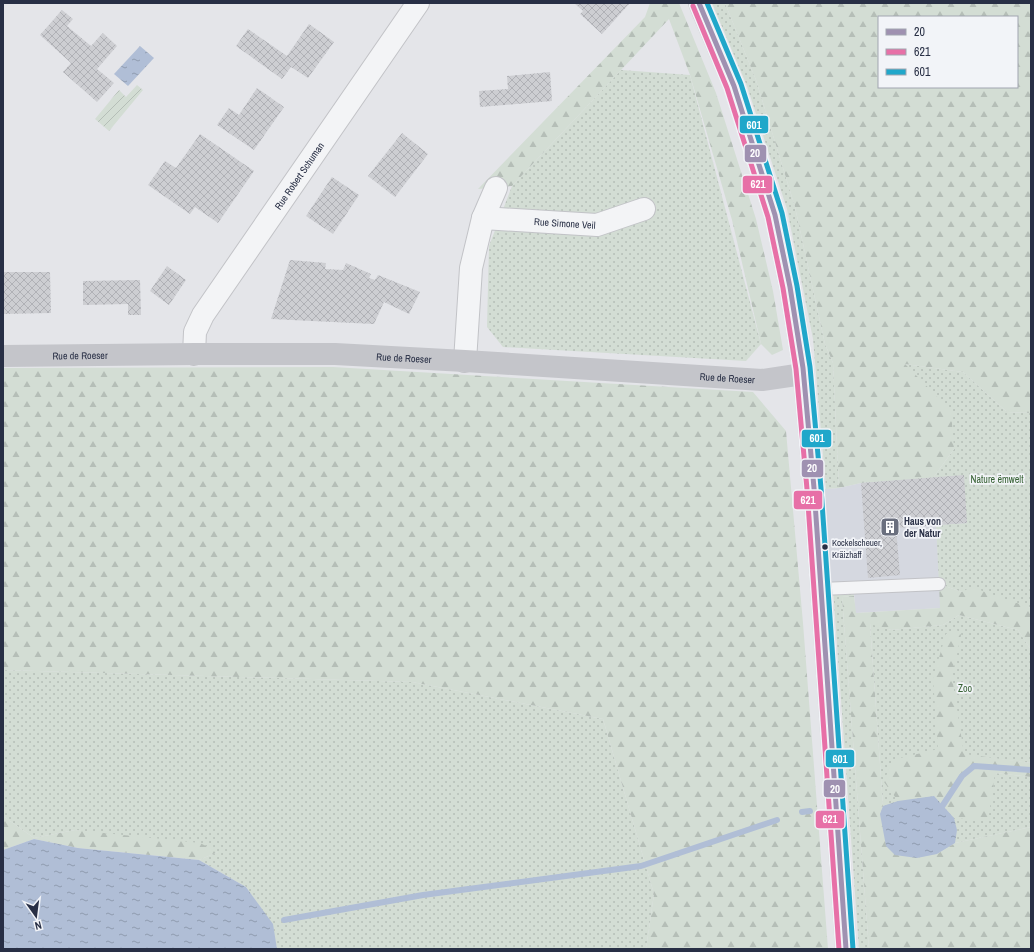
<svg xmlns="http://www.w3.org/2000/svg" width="1034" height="952" font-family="'Archivo Narrow',sans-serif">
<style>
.built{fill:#d5d8e0}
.grass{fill:url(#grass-dots)}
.forest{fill:url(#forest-firs);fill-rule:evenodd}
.garden{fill:url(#garden-furrows)}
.water{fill:url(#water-ripples)}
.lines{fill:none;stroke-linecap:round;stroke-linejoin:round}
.stream{stroke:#b0bed6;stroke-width:6}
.building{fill:url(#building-cross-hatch)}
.lane-casing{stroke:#c2c3c7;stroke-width:14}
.street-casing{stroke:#c2c3c7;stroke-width:24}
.lane{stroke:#f3f4f6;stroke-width:12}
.street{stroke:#f3f4f6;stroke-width:22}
.secondary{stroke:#c4c5ca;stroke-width:22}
.bus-1-casing{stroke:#f2f4f8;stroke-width:8}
.bus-2-casing{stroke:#f2f4f8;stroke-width:8}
.bus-3-casing{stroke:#f2f4f8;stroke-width:8}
.bus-1{stroke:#9f91b1;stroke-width:5}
.bus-2{stroke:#e770a7;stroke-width:5}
.bus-3{stroke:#20a7ca;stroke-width:5}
.bus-dot{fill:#282f45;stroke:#f2f4f8;stroke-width:1.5}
.labels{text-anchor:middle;stroke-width:3.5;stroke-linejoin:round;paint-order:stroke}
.bus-label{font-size:9px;fill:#282f45;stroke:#f2f4f8;text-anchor:start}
.street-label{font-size:10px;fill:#282f45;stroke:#f2f4f8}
.park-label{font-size:10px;fill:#376234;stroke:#f2f4f8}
.poi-label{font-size:10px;font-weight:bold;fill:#282f45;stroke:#f2f4f8;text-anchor:start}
.line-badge{stroke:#f2f4f8;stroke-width:1.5}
.badge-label{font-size:11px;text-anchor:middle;font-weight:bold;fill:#fff}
</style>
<defs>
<pattern id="grass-dots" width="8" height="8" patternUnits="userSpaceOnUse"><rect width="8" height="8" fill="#d3ddd4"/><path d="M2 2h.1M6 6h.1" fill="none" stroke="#b5beb7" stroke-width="1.8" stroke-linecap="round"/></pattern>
<pattern id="forest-firs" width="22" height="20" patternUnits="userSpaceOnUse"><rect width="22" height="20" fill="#d3ddd4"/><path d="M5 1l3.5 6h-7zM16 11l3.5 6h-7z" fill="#b5beb7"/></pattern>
<pattern id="garden-furrows" width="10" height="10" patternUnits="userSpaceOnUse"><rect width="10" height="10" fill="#d3ddd4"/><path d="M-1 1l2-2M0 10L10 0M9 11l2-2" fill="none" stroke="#b5beb7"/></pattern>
<pattern id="water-ripples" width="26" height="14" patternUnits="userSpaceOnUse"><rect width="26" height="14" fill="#b0bed6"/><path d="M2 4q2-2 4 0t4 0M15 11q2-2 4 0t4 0" fill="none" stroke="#8f9baf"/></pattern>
<pattern id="building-cross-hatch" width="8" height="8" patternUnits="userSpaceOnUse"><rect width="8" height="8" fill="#cdced2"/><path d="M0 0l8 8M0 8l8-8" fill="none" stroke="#b0b1b6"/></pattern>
</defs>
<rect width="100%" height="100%" fill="#e4e5e9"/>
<path class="built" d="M964 475 967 523 936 526 941 608 855 613 854 588 821 589 814 488 826 489 839 488 861 483Z"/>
<g class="grass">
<path d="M712 3H725L756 80 795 207 825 344 833 363 839 488 826 489 813 339 787 209 747 86Z"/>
<path d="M621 70 690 75 761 344 746 361 503 347 487 327 489 246 512 186Z"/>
<path d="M905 364 963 372 1007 412 1031 413V608L962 592 939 584 936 525 967 523 933 478 954 449Z"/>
<path d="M854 588V596L842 597 869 949H859L833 589Z"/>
<path d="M959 615 1018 630 1031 650V763L965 755 995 773 1031 777V827L955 843 937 854 880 814 883 806 870 623 891 630 943 625Z"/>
<path d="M3 670 412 682 603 719 654 894 646 949H277L272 924 246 887 199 860 218 852 75 830 34 838 3 816Z"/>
</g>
<g class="forest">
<path d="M650 3H679L716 93 756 219 773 291 783 350 772 355 761 344 732 220 690 75 669 19 512 186 478 189 645 17Z"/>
<path d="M725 3H1031V413L1007 412 963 372 905 364 951 411 954 449 933 478 861 483 839 488 833 363 825 344 795 207 756 80ZM879 17H1017V87H879Z"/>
<path d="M333 367 753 392 786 431 803 623 828 949H646L654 894 603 719 412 682 3 670V368Z"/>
<path d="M939 584 962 592 971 587 1031 608V650L1018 630 959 615 943 625 891 630 870 624 883 806 880 814 937 854 955 843 1031 827V949H869L842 597 854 596 856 613 940 608Z"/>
<path d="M956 629 961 635 952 677 964 754 1031 763V777L995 773 988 821 954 818 934 796 898 801 884 782 892 760 938 749 933 678 946 634Z"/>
<path d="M3 816 34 838 75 830 200 843 218 852 199 860 78 848 34 839 3 850Z"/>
</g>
<path class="garden" d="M137 85 143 90 109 131 95 119 119 90 126 97Z"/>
<g class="water">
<path d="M140 46 154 58 128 86 114 74Z"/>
<path d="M934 796 954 818 957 830 955 843 937 854 917 858 895 855 886 846 880 814 883 806 898 801Z"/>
<path d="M34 839 78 848 199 860 246 887 273 924 277 949H3V850Z"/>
</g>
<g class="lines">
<g class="stream">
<path d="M943 805 962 776 974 766 1031 770"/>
<path d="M802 812 810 811"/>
<path d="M284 920 423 895 641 866 777 820"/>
</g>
</g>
<g class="building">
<path d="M574 3H630L602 34 580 14 583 11Z"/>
<path d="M62 10 73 19 67 26 91 46 103 33 117 46 97 69 114 83 97 102 63 72 71 63 40 35Z"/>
<path d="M309 24 334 42 308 78 291 67 282 79 236 46 248 29 287 56Z"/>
<path d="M550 72 552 101 480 107 479 91 508 89 507 76Z"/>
<path d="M257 88 284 107 254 150 217 125 229 108 239 115Z"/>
<path d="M402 133 428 154 395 197 368 176Z"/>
<path d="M200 134 254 171 218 223 195 207 190 214 148 185 165 161 176 168Z"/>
<path d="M332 177 359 195 333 234 306 216Z"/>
<path d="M290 260 326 263 325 269 343 270 346 263 371 274 369 278 375 280 378 275 420 292 409 314 384 302 374 324 271 319Z"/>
<path d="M167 266 186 280 169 305 150 291Z"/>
<path d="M3 272H50L51 313 3 314Z"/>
<path d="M140 280 141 315H128V304L83 305V281Z"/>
<path d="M964 475 967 523 896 528 900 575 868 578 861 483Z"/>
</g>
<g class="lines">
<defs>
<path id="lane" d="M821 589 939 584"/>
<g id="street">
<path id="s1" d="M483 218 597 225 644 209"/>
<path id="s2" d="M194 354 195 332 203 315 418 3"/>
<path d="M465 361 471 268 483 218 496 188"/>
</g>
</defs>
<use href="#lane" class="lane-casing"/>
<use href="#street" class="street-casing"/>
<use href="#lane" class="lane"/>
<use href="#street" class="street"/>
<g class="secondary">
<path d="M699 3 734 86 775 215 790 287 803 368 814 488 846 949"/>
<path id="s3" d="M3 356 194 354H335L465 361 762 380 803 374"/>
</g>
<defs>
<path id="bus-1" d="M699 3 734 86 775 215 790 287 803 368 814 488 846 949"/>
<path id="bus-2" d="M693 6 727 88 768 217 783 288 796 369 807 489 839 949"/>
<path id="bus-3" d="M707 3 741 84 782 213 797 286 810 367 821 488 853 949"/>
</defs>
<use href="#bus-1" class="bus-1-casing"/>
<use href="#bus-2" class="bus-2-casing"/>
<use href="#bus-3" class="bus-3-casing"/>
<use href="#bus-1" class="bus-1"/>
<use href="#bus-2" class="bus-2"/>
<use href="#bus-3" class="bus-3"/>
</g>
<defs>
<symbol id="building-square" viewBox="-11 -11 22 22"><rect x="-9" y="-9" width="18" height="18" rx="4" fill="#6a6f7e" stroke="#f2f4f8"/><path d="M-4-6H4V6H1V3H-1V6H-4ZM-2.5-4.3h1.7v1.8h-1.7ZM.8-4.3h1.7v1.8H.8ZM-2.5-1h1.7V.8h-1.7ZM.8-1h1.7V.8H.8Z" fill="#fff"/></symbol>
</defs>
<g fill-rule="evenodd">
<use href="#building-square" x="879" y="516" width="22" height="22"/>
</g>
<circle class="bus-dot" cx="825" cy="547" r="3.5"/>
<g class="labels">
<g class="bus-label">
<text x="832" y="546">Kockelscheuer,<tspan x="832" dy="12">Kräizhaff</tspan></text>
</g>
<g class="street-label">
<text dy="4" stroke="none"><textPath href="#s2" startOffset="210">Rue Robert Schuman</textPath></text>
<text dy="4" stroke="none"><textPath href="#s1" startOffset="82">Rue Simone Veil</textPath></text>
<text dy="4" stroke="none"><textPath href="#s3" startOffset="77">Rue de Roeser</textPath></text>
<text dy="4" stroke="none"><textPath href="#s3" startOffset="401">Rue de Roeser</textPath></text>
<text dy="4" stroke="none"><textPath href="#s3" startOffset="725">Rue de Roeser</textPath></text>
</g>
<g class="park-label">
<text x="997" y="483">Nature ëmwelt</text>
<text x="965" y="692">Zoo</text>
</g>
<g class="poi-label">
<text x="904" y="525">Haus von<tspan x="904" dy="12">der Natur</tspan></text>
</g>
</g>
<g class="line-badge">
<rect x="739" y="115" width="30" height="19" rx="4" fill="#20a7ca"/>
<rect x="744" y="144" width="23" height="19" rx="4" fill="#9f91b1"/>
<rect x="742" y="175" width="31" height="19" rx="4" fill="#e770a7"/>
<rect x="801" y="429" width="31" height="19" rx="4" fill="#20a7ca"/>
<rect x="801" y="459" width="23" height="19" rx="4" fill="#9f91b1"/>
<rect x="793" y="490" width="30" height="20" rx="4" fill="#e770a7"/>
<rect x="825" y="749" width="30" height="19" rx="4" fill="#20a7ca"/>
<rect x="823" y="779" width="23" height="19" rx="4" fill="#9f91b1"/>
<rect x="815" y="810" width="30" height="19" rx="4" fill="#e770a7"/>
</g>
<g class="badge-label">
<text x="754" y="129">601</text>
<text x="755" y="157">20</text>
<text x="758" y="188">621</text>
<text x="817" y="442">601</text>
<text x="812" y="472">20</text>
<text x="808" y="504">621</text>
<text x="840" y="763">601</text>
<text x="835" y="793">20</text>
<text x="830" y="823">621</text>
</g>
<rect width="1034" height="952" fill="none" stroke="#282f45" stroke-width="8"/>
<rect x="878" y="16" width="140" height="72" fill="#f2f4f8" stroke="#a1a5b0"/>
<rect x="886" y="29" width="20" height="6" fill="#9f91b1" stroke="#a1a5b0"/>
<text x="914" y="36" font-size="12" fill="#282f45">20</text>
<rect x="886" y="49" width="20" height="6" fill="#e770a7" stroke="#a1a5b0"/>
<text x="914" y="56" font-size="12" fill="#282f45">621</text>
<rect x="886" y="69" width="20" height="6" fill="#20a7ca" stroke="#a1a5b0"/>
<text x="914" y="76" font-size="12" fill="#282f45">601</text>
<g transform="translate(36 916) rotate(166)" stroke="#f2f4f8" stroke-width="3" paint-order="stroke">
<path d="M0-3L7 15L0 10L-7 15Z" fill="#282f45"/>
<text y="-6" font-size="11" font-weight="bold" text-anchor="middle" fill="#282f45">N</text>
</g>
</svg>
